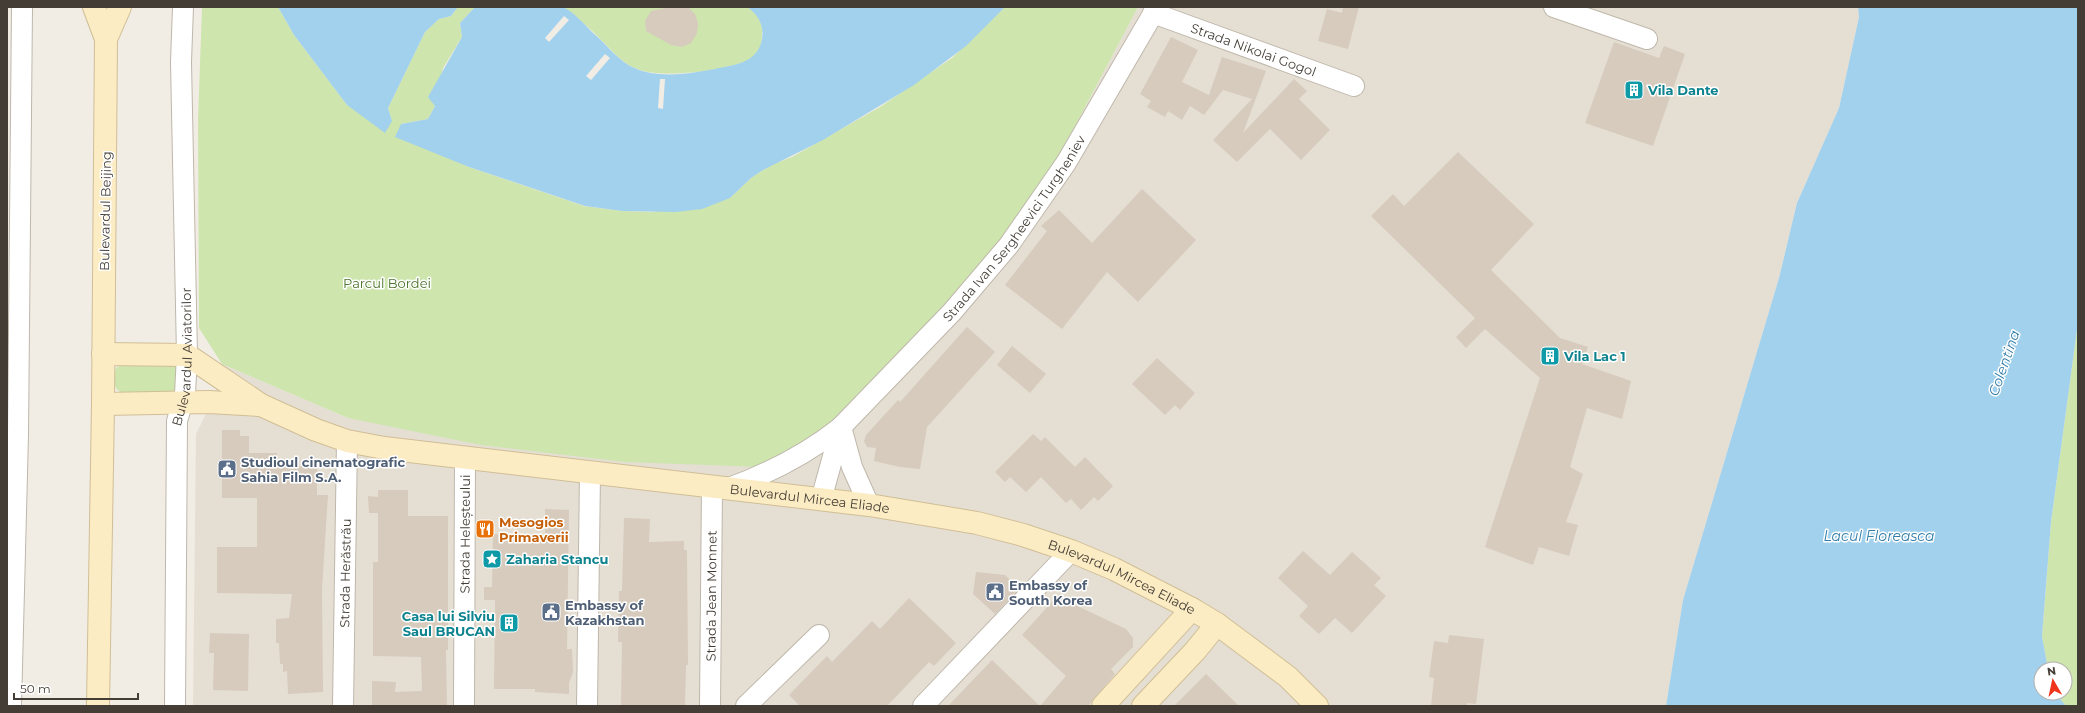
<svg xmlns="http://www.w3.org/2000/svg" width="2085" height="713" font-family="Montserrat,sans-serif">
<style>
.residential{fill:#e5dfd3}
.green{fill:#cee5ae}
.water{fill:#a2d1ed}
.pier{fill:#f1ede5}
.building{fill:#d6cbbd}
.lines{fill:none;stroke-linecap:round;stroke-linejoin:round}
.street-casing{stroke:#bfb7ab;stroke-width:22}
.secondary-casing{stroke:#d0be96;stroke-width:24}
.street{stroke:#fff;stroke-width:20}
.secondary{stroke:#fcecc4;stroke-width:22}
.labels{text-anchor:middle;stroke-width:3;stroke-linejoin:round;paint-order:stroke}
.street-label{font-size:13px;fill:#433d35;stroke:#fff}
.culture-label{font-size:13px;font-weight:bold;fill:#0d838f;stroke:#fff;text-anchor:start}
.park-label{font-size:13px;fill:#49722b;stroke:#fff}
.service-label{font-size:13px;font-weight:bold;fill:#4e5e75;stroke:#fff;text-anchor:start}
.food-label{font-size:13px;font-weight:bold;fill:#c56008;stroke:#fff;text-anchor:start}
.water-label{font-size:14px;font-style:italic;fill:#337daa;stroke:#fff}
</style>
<rect width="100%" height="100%" fill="#f1ede5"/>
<path class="residential" d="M1138 7H1858L1859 17 1839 108 1797 203 1779 278 1683 600 1666 706H193L196 434 214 398 222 364 348 418 1046 181Z"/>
<g class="green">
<path d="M202 7H278L294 35 347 105 392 121 388 108 425 32 439 19 451 16 458 7H475L460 23 462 37 443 68 435 106 428 119 401 124 450 158 469 167 584 206 622 211 653 212 730 198 751 178 763 170 776 163 792 157 880 107 952 58 1005 7H1138L1046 181 993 257 863 397 816 434 761 467 625 462 481 445 348 418 222 364 199 328 198 121Z"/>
<path d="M563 7H747C758 14 763 22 762 35 762 45 758 55 748 60 727 71 663 78 640 70 623 65 614 52 602 41 590 28 577 17 563 7Z"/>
<path d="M2078 322V706H2066L2055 693H2065V669H2048L2042 636 2051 522Z"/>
<path d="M123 364 176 365 180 371 178 391 170 394 123 393C112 389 113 379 116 368Z"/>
</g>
<g class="water">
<path d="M278 7H458L451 16 439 19 425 32 388 108 392 121 385 133 347 105 294 35Z"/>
<path d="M475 7C497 7 519 7 542 7 548 7 558 5 563 7 574 12 585 25 593 33 604 42 613 54 624 62 649 81 691 74 719 68 734 65 753 63 760 46 766 31 761 16 747 7H1005L966 46 914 85 823 140 763 170 751 178 730 198 702 209 676 212 622 211 585 206 469 167 395 137 401 124 428 119 435 106 428 97 462 37 460 23Z"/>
<path d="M1858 7H2078V322L2051 522 2042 636 2048 669H2041V693H2055L2066 706H1666L1683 600 1779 278 1797 203 1839 108 1859 17Z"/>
</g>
<g class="pier">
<path d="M564 16 569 20 549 42 545 38Z"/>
<path d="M605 54 610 58 591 80 586 76Z"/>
<path d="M660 79H665L663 109 658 108Z"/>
</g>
<g class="building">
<path d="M670 7H688L695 14 698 23 697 33 691 43 682 47 671 45 646 31 645 21 651 11Z"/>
<path d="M1343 7H1359L1348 49 1318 41 1327 9 1342 13Z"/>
<path d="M1171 37 1198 50 1182 82 1209 95 1222 57 1266 71 1243 133 1294 79 1307 91 1299 99 1330 130 1301 160 1270 129 1237 162 1213 140 1252 99 1223 90 1204 115 1190 106 1182 120 1168 111 1165 117 1147 107 1151 101 1140 94Z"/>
<path d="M1614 42 1659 58 1664 46 1685 54 1653 146 1585 123Z"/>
<path d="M1458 152 1534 224 1491 270 1560 338 1588 347 1582 364 1631 381 1622 419 1587 408 1570 467 1583 474 1566 522 1578 525 1569 556 1539 547 1533 565 1485 547 1540 378 1485 329 1466 348 1456 337 1475 318 1371 216 1393 194 1404 206Z"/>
<path d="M1142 189 1196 240 1138 302 1107 272 1062 329 1005 285 1047 231 1041 226 1059 210 1092 243Z"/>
<path d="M967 327 995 352 927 427 920 469 900 467 874 461 876 448 867 447 864 441 866 435 898 400 900 402Z"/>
<path d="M1012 346 1046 374 1030 393 997 365Z"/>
<path d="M1157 358 1195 393 1180 410 1175 405 1165 415 1132 384Z"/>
<path d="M222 430H240V436H249V453H277V467L317 466V495H328L322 589 323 692 288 694 287 671 283 672V664H280L279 643H276V619L289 618 292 594 217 593V547H257V498H222Z"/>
<path d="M1033 434 1041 441 1045 437 1075 467 1085 457 1113 486 1098 501 1094 497 1081 510 1071 499 1066 503 1041 477 1026 492 1010 477 1005 482 995 472Z"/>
<path d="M378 490H408V516H448V650H446L447 706H372V681L396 682 395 692 422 691 421 657 373 656V562H378V513H369L368 496 378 497Z"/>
<path d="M545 509 569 510 567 649H572L573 672 569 683V694L535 692V689H494L495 600H484V587H492L493 534 545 535Z"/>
<path d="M624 518 650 519 649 542 684 541V550H687L688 665H686L685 706H621L622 642H618L619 591H622Z"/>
<path d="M1303 551 1330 575 1352 552 1381 578 1374 585 1386 596 1352 633 1335 618 1319 634 1299 616 1308 606 1278 578Z"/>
<path d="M976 572 1005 575 1019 589 995 614 973 594Z"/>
<path d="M1059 594 1069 602 1126 629 1133 638V647L1111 669 1115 674 1088 706H948L992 660 1040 706 1066 676 1022 635Z"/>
<path d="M909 598 956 643 934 666 929 662 887 706H800L789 695 827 656 832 662 872 621 880 629Z"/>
<path d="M210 633 249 634 248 691 213 690 214 653H209Z"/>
<path d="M1449 635 1484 639 1476 704 1467 703V706H1431L1434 678 1429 677 1434 641 1448 643Z"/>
<path d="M1206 674 1239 706H1174Z"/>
</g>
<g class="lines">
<defs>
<g id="street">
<path d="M1554 7 1647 39"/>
<path id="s1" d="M1153 13 1354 86"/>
<path d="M841 427 852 467 869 505"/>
<path id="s2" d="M729 488C770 473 807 454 841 427L952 312 1009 245 1066 163 1157 7"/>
<path d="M821 500 841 427"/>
<path d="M11 706 18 435 22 7"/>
<path id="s3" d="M175 706 177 421 185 394 187 355 181 62 183 7"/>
<path id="s4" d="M343 706 347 441"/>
<path id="s5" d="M464 706 465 459"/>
<path d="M587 706 590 473"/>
<path id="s6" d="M710 706 712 487"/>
<path d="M746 706 819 635"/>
<path d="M923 706 1071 551"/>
</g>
<g id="secondary">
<path d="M94 7 106 39 103 404 98 706"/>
<path d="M106 39 120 7"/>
<path id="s7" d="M103 354 187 355 261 405 316 430 347 441 384 448 869 505 977 523 1023 535 1071 551 1114 569 1192 609 1217 624 1288 677 1317 706"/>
<path d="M103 404 209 402 260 405"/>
<path d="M1103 706 1192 609"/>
<path d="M1143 706 1195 651 1217 624"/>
</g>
</defs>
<use href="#street" class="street-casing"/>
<use href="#secondary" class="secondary-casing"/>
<use href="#street" class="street"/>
<use href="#secondary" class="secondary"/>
</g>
<defs>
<symbol id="building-square" viewBox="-11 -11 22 22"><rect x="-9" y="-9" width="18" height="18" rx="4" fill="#0f9aa8" stroke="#fff"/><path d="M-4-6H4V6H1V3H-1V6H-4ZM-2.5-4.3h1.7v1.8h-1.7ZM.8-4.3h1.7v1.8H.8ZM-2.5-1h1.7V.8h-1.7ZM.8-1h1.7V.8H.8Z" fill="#fff"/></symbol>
<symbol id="civic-square" viewBox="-11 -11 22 22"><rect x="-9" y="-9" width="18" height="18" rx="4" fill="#5c6f8a" stroke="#fff"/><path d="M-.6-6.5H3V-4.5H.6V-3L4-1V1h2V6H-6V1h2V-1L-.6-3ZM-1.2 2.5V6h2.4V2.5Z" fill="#fff"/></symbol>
<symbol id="restaurant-square" viewBox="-11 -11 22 22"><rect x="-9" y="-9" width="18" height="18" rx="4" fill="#e8710a" stroke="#fff"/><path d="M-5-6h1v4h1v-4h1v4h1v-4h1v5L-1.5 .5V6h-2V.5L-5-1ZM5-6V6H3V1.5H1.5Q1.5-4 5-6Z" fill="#fff"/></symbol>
<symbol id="sight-square" viewBox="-11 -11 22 22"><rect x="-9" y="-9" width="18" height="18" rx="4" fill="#0f9aa8" stroke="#fff"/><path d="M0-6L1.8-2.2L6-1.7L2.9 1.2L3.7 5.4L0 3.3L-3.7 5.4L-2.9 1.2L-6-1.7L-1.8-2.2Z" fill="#fff"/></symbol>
</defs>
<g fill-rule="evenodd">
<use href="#building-square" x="1623" y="79" width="22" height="22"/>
<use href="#building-square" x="1539" y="345" width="22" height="22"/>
<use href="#civic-square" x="216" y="458" width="22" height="22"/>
<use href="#restaurant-square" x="474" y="518" width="22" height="22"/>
<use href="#sight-square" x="481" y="548" width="22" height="22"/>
<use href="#civic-square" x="984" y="581" width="22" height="22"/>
<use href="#civic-square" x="540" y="601" width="22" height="22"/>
<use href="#building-square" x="498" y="612" width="22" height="22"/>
</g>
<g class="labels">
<g class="street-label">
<text dy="5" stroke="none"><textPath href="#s1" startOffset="107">Strada Nikolai Gogol</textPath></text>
<text transform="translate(105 211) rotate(-89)" y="5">Bulevardul Beijing</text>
<text dy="5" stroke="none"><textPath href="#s2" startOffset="392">Strada Ivan Sergheevici Turgheniev</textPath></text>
<text dy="5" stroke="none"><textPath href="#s3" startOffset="350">Bulevardul Aviatorilor</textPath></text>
<text dy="5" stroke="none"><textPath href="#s7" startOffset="733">Bulevardul Mircea Eliade</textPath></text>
<text dy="5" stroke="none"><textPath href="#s5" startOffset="172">Strada Heleșteului</textPath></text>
<text dy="5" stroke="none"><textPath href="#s4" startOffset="133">Strada Herăstrău</textPath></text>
<text dy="5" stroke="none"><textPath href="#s7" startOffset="1057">Bulevardul Mircea Eliade</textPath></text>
<text dy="5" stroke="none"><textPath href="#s6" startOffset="110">Strada Jean Monnet</textPath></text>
</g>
<g class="culture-label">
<text x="1648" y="95">Vila Dante</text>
<text x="1564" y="361">Vila Lac 1</text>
<text x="506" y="564">Zaharia Stancu</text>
<text x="495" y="621" text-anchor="end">Casa lui Silviu<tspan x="495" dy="15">Saul BRUCAN</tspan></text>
</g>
<g class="park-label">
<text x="387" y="288">Parcul Bordei</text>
</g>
<g class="service-label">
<text x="241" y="467">Studioul cinematografic<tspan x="241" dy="15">Sahia Film S.A.</tspan></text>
<text x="1009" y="590">Embassy of<tspan x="1009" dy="15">South Korea</tspan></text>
<text x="565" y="610">Embassy of<tspan x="565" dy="15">Kazakhstan</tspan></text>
</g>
<g class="food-label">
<text x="499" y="527">Mesogios<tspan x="499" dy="15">Primaverii</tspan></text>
</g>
<g class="water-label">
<text transform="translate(2004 363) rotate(-71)" y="5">Colentina</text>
<text x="1879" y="541">Lacul Floreasca</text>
</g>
</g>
<rect width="2085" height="713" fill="none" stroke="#433d35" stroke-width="16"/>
<g transform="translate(2053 681) rotate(351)"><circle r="19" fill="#ffffff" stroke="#b4b1ae"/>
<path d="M0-3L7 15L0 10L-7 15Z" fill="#f1341c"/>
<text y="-6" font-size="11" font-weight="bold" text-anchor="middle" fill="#433d35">N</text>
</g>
<path d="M14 693v6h124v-6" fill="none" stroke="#433d35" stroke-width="2"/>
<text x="20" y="693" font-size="12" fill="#433d35" stroke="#ffffff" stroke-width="3" paint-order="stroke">50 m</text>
</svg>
